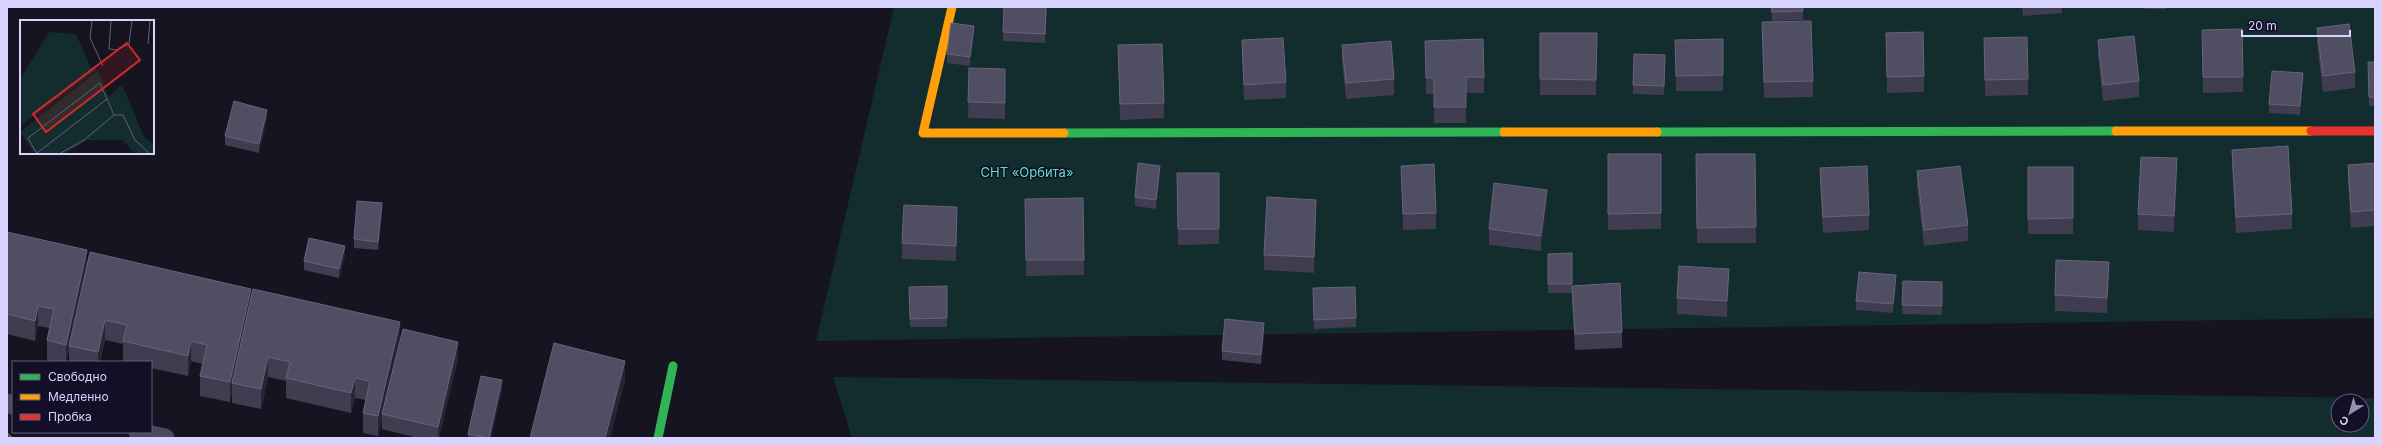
<svg xmlns="http://www.w3.org/2000/svg" width="2382" height="445" font-family="Inter,sans-serif">
<style>
.green{fill:#132c2d;fill-rule:evenodd}
.lines{fill:none;stroke-linecap:round;stroke-linejoin:round}
.lane{stroke:#4a4962;stroke-width:19}
.fast{stroke:#30b455;stroke-width:9}
.slow{stroke:#ff9f0a;stroke-width:9}
.jam{stroke:#e5322d;stroke-width:9}
.wall{fill:#403d50}
.shaded-wall{fill:#282635}
.building{fill:#504e63;stroke:#66637b}
.labels{text-anchor:middle;stroke-width:3;stroke-linejoin:round;paint-order:stroke}
.park-label{font-size:13px;fill:#5fe0c0;stroke:#130f26}
.inset-road{fill:none;stroke:#64617a;stroke-width:1}
.view{fill:#d62828;fill-opacity:0.15;stroke:#d62828;stroke-width:2}
.inset-edge{fill:none;stroke:#d9d4ff;stroke-width:2}
</style>
<rect width="100%" height="100%" fill="#161421"/>
<g class="green">
<path d="M894 7H2375V318L816 341Z"/>
<path d="M833 377 2375 398V438H852ZM2338 401H2362V425H2338Z"/>
</g>
<g class="lines">
<g class="lane">
<path d="M7 403 13 405"/>
<path d="M138 432 165 438"/>
</g>
<g class="fast">
<path d="M1657 132 2116 131"/>
<path d="M1064 133 1504 132"/>
<path d="M658 438 673 366"/>
</g>
<g class="slow">
<path d="M952 7 923 133H1064"/>
<path d="M2116 131H2311"/>
<path d="M1504 132H1657"/>
</g>
<path class="jam" d="M2311 131H2375"/>
</g>
<g class="wall">
<path d="M1047 7 1045 43 1003 41V32Z"/>
<path d="M1771 7H1803V20L1772 21Z"/>
<path d="M2022 7H2062V13L2023 16Z"/>
<rect x="2145" y="7" width="21" height="2"/>
<path d="M1762 22 1813 81V97L1764 98Z"/>
<path d="M2317 28 2355 72V88L2323 92 2317 44Z"/>
<path d="M2202 30 2243 77V92L2203 93Z"/>
<path d="M1540 33H1597L1596 95H1540Z"/>
<path d="M1886 33 1924 76V92L1887 93Z"/>
<path d="M974 35 970 66 947 63V54Z"/>
<path d="M1984 38 2028 79V95L1985 96Z"/>
<path d="M1723 39V91H1676L1675 40Z"/>
<path d="M1242 40 1286 82V98L1244 100 1242 56Z"/>
<path d="M2098 40 2139 81V97L2103 101 2098 56Z"/>
<path d="M1425 41 1484 77V93H1466V123H1434V94H1426Z"/>
<path d="M1118 45 1164 103V118L1120 120Z"/>
<path d="M1342 45 1394 79V95L1346 99 1342 61Z"/>
<path d="M2368 62H2375V106H2369Z"/>
<path d="M1665 64 1664 95 1633 94V85Z"/>
<path d="M969 68 1005 69V119L968 118Z"/>
<path d="M2303 82 2300 115 2269 113V104Z"/>
<path d="M267 118 259 153 225 145V136Z"/>
<path d="M2232 150 2292 214V229L2236 233 2232 166Z"/>
<path d="M1608 154H1661V229L1608 230Z"/>
<path d="M1696 154H1755L1756 243H1697Z"/>
<path d="M2375 163V226L2351 228 2348 181V165Z"/>
<path d="M1401 166 1436 213V229L1403 230Z"/>
<rect x="2028" y="167" width="45" height="67"/>
<path d="M1820 168 1869 215V230L1823 233 1820 184Z"/>
<path d="M1917 171 1968 225V241L1924 246 1917 187Z"/>
<path d="M1177 173H1219V244L1178 245Z"/>
<path d="M2177 174 2174 232 2138 230V214Z"/>
<path d="M1160 175 1156 209 1135 206V197Z"/>
<path d="M1083 198 1084 275 1026 276 1025 199Z"/>
<path d="M1547 205 1541 251 1489 245V229Z"/>
<path d="M382 212 378 250 354 248V239Z"/>
<path d="M1316 216 1314 273 1264 270V255Z"/>
<path d="M957 223 956 261 902 259V243Z"/>
<path d="M7 232 87 263 251 298 400 342 458 358 439 438H418L382 429V418L378 436 363 433V413L366 400 355 398 351 413 286 398V381L268 377 261 409 232 403V392L230 402 200 396V376L202 364 191 361 188 376 151 368V362H126L123 361V344L105 340 100 362H69V350L66 362H55L47 360V340L49 328 38 326 35 341 7 334Z"/>
<path d="M1572 253V293H1548V254Z"/>
<path d="M345 255 339 278 304 270V261Z"/>
<path d="M2109 278 2107 313 2055 311V295Z"/>
<path d="M1903 281 1942 282V315L1902 314Z"/>
<path d="M1896 284 1893 313 1856 310V301Z"/>
<path d="M1729 285 1727 317 1677 314V298Z"/>
<path d="M947 286V327H910L909 287Z"/>
<path d="M1572 286 1622 332V348L1575 350 1572 302Z"/>
<path d="M1313 297 1356 318V327L1314 329Z"/>
<path d="M1264 332 1261 364 1222 360V351Z"/>
<path d="M502 389 491 438H468V434Z"/>
</g>
<g class="shaded-wall">
<path d="M974 26V35L970 66V57Z"/>
<path d="M2303 73V82L2300 115V106Z"/>
<path d="M267 110V118L259 153V144Z"/>
<path d="M2177 158V174L2174 232V216Z"/>
<path d="M1160 166V175L1156 209V200Z"/>
<path d="M1547 190V205L1541 251V236Z"/>
<path d="M1316 200V216L1314 273V257Z"/>
<path d="M382 203V212L378 250V242Z"/>
<path d="M957 207V223L956 261V246Z"/>
<path d="M345 246V255L339 278V269Z"/>
<path d="M87 250V270L69 346V350L66 362V345Z"/>
<path d="M2109 262V278L2107 313V298Z"/>
<path d="M1729 269V285L1727 317V301Z"/>
<path d="M1896 275V284L1893 313V304Z"/>
<path d="M251 289V309L232 383V392L230 402V382Z"/>
<path d="M38 306V326L35 341V321Z"/>
<path d="M105 320V340L100 362H98V352Z"/>
<path d="M400 322V342L382 414V418L378 436V416Z"/>
<path d="M1264 323V332L1261 364V355Z"/>
<path d="M191 341V361L188 376V356Z"/>
<path d="M458 342V358L439 438H438V427Z"/>
<path d="M268 357V377L261 409V389Z"/>
<path d="M625 361V381L610 438H605Z"/>
<path d="M355 378V398L351 413V393Z"/>
<path d="M502 380V389L491 438H489Z"/>
</g>
<g class="building">
<path d="M1004 7H1046L1045 34 1003 32Z"/>
<path d="M1771 7H1803V11L1772 12Z"/>
<path d="M1811 21 1813 81 1764 82 1762 22Z"/>
<path d="M951 23 974 26 970 57 947 54Z"/>
<path d="M2349 24 2355 72 2323 76 2317 28Z"/>
<path d="M2242 29 2243 77H2203L2202 30Z"/>
<path d="M1923 32 1924 76 1887 77 1886 33Z"/>
<path d="M1540 33H1597L1596 80 1540 79Z"/>
<path d="M2134 36 2139 81 2103 85 2098 40Z"/>
<path d="M2027 37 2028 79 1985 80 1984 38Z"/>
<path d="M1283 38 1286 82 1244 85 1242 40Z"/>
<path d="M1483 39 1484 77H1466V107H1434V78H1426L1425 41Z"/>
<path d="M1723 39V75L1676 76 1675 40Z"/>
<path d="M1391 41 1394 79 1346 83 1342 45Z"/>
<path d="M1162 44 1164 103 1120 104 1118 45Z"/>
<path d="M1634 54 1665 55 1664 86 1633 85Z"/>
<path d="M2368 62H2375V97H2369Z"/>
<path d="M969 68 1005 69V103L968 102Z"/>
<path d="M2272 71 2303 73 2300 106 2269 104Z"/>
<path d="M234 101 267 110 259 144 225 136Z"/>
<path d="M2288 146 2292 214 2236 217 2232 150Z"/>
<path d="M1608 154H1661V213L1608 214Z"/>
<path d="M1696 154H1755L1756 227 1697 228Z"/>
<path d="M2141 157 2177 158 2174 216 2138 214Z"/>
<path d="M1138 163 1160 166 1156 200 1135 197Z"/>
<path d="M2375 163V210L2351 212 2348 165Z"/>
<path d="M1434 164 1436 213 1403 214 1401 166Z"/>
<path d="M1867 166 1869 215 1823 217 1820 168Z"/>
<path d="M1960 166 1968 225 1924 230 1917 171Z"/>
<path d="M2028 167H2073V218L2028 219Z"/>
<path d="M1177 173H1219V229H1178Z"/>
<path d="M1494 183 1547 190 1541 236 1489 229Z"/>
<path d="M1267 197 1316 200 1314 257 1264 255Z"/>
<path d="M1083 198 1084 260H1026L1025 199Z"/>
<path d="M357 201 382 203 378 242 354 239Z"/>
<path d="M904 205 957 207 956 246 902 243Z"/>
<path d="M7 232 87 250 66 345 47 340 54 309 38 306 35 321 7 314Z"/>
<path d="M309 238 345 246 339 269 304 261Z"/>
<path d="M90 252 251 289 230 382 200 376 207 345 191 341 188 356 123 341 127 325 105 320 98 352 69 346Z"/>
<path d="M1572 253V284H1548V254Z"/>
<path d="M2056 260 2109 262 2107 298 2055 295Z"/>
<path d="M1679 266 1729 269 1727 301 1677 298Z"/>
<path d="M1859 272 1896 275 1893 304 1856 301Z"/>
<path d="M1903 281 1942 282V306L1902 305Z"/>
<path d="M1620 283 1622 332 1575 334 1572 286Z"/>
<path d="M947 286V318L910 319 909 287Z"/>
<path d="M1355 287 1356 318 1314 320 1313 288Z"/>
<path d="M253 289 400 322 378 416 363 413 370 381 355 378 351 393 286 378 290 362 268 357 261 389 232 383Z"/>
<path d="M1225 319 1264 323 1261 355 1222 351Z"/>
<path d="M403 329 458 342 438 427 382 414Z"/>
<path d="M554 343 625 361 605 438H530Z"/>
<path d="M481 376 502 380 489 438 468 434Z"/>
<path d="M7 432 13 438H7Z"/>
</g>
<g class="labels">
<g class="park-label">
<text x="1027" y="177">СНТ «Орбита»</text>
</g>
</g>
<g transform="translate(20 20)">
<rect width="134" height="134" fill="#161421"/>
<path d="M29 12 56 14 70 46 76 50 0 106V59ZM78 51 89 77 102 64 124 117 134 125V134H115L103 120H67L45 134H15L0 112Z" fill="#132c2d"/>
<path class="inset-road" d="M72 0 70 18 83 46M91 0 89 29 97 30 109 24 112 0M128 24 130 0M94 95H103L115 120 130 134M17 133 87 79M17 134 8 118 80 63 94 95 64 120 39 134"/>
<path class="view" d="M107 23 120 40 26 112 13 94Z"/>
<rect width="134" height="134" class="inset-edge"/>
</g>
<rect width="2382" height="445" fill="none" stroke="#d9d4ff" stroke-width="16"/>
<rect x="12" y="361" width="140" height="72" fill="#130f26" stroke="#625e7d"/>
<rect x="20" y="374" width="20" height="6" fill="#30b455" stroke="#625e7d"/>
<text x="48" y="381" font-size="12" fill="#d9d4ff">Свободно</text>
<rect x="20" y="394" width="20" height="6" fill="#ff9f0a" stroke="#625e7d"/>
<text x="48" y="401" font-size="12" fill="#d9d4ff">Медленно</text>
<rect x="20" y="414" width="20" height="6" fill="#e5322d" stroke="#625e7d"/>
<text x="48" y="421" font-size="12" fill="#d9d4ff">Пробка</text>
<g transform="translate(2350 413) rotate(217)"><circle r="19" fill="#130f26" stroke="#625e7d"/>
<path d="M0-3L7 15L0 10L-7 15Z" fill="#9591b1"/>
<text y="-6" font-size="11" font-weight="bold" text-anchor="middle" fill="#d9d4ff">С</text>
</g>
<path d="M2242 30v6h108v-6" fill="none" stroke="#d9d4ff" stroke-width="2"/>
<text x="2248" y="30" font-size="12" fill="#d9d4ff" stroke="#130f26" stroke-width="3" paint-order="stroke">20 m</text>
</svg>
